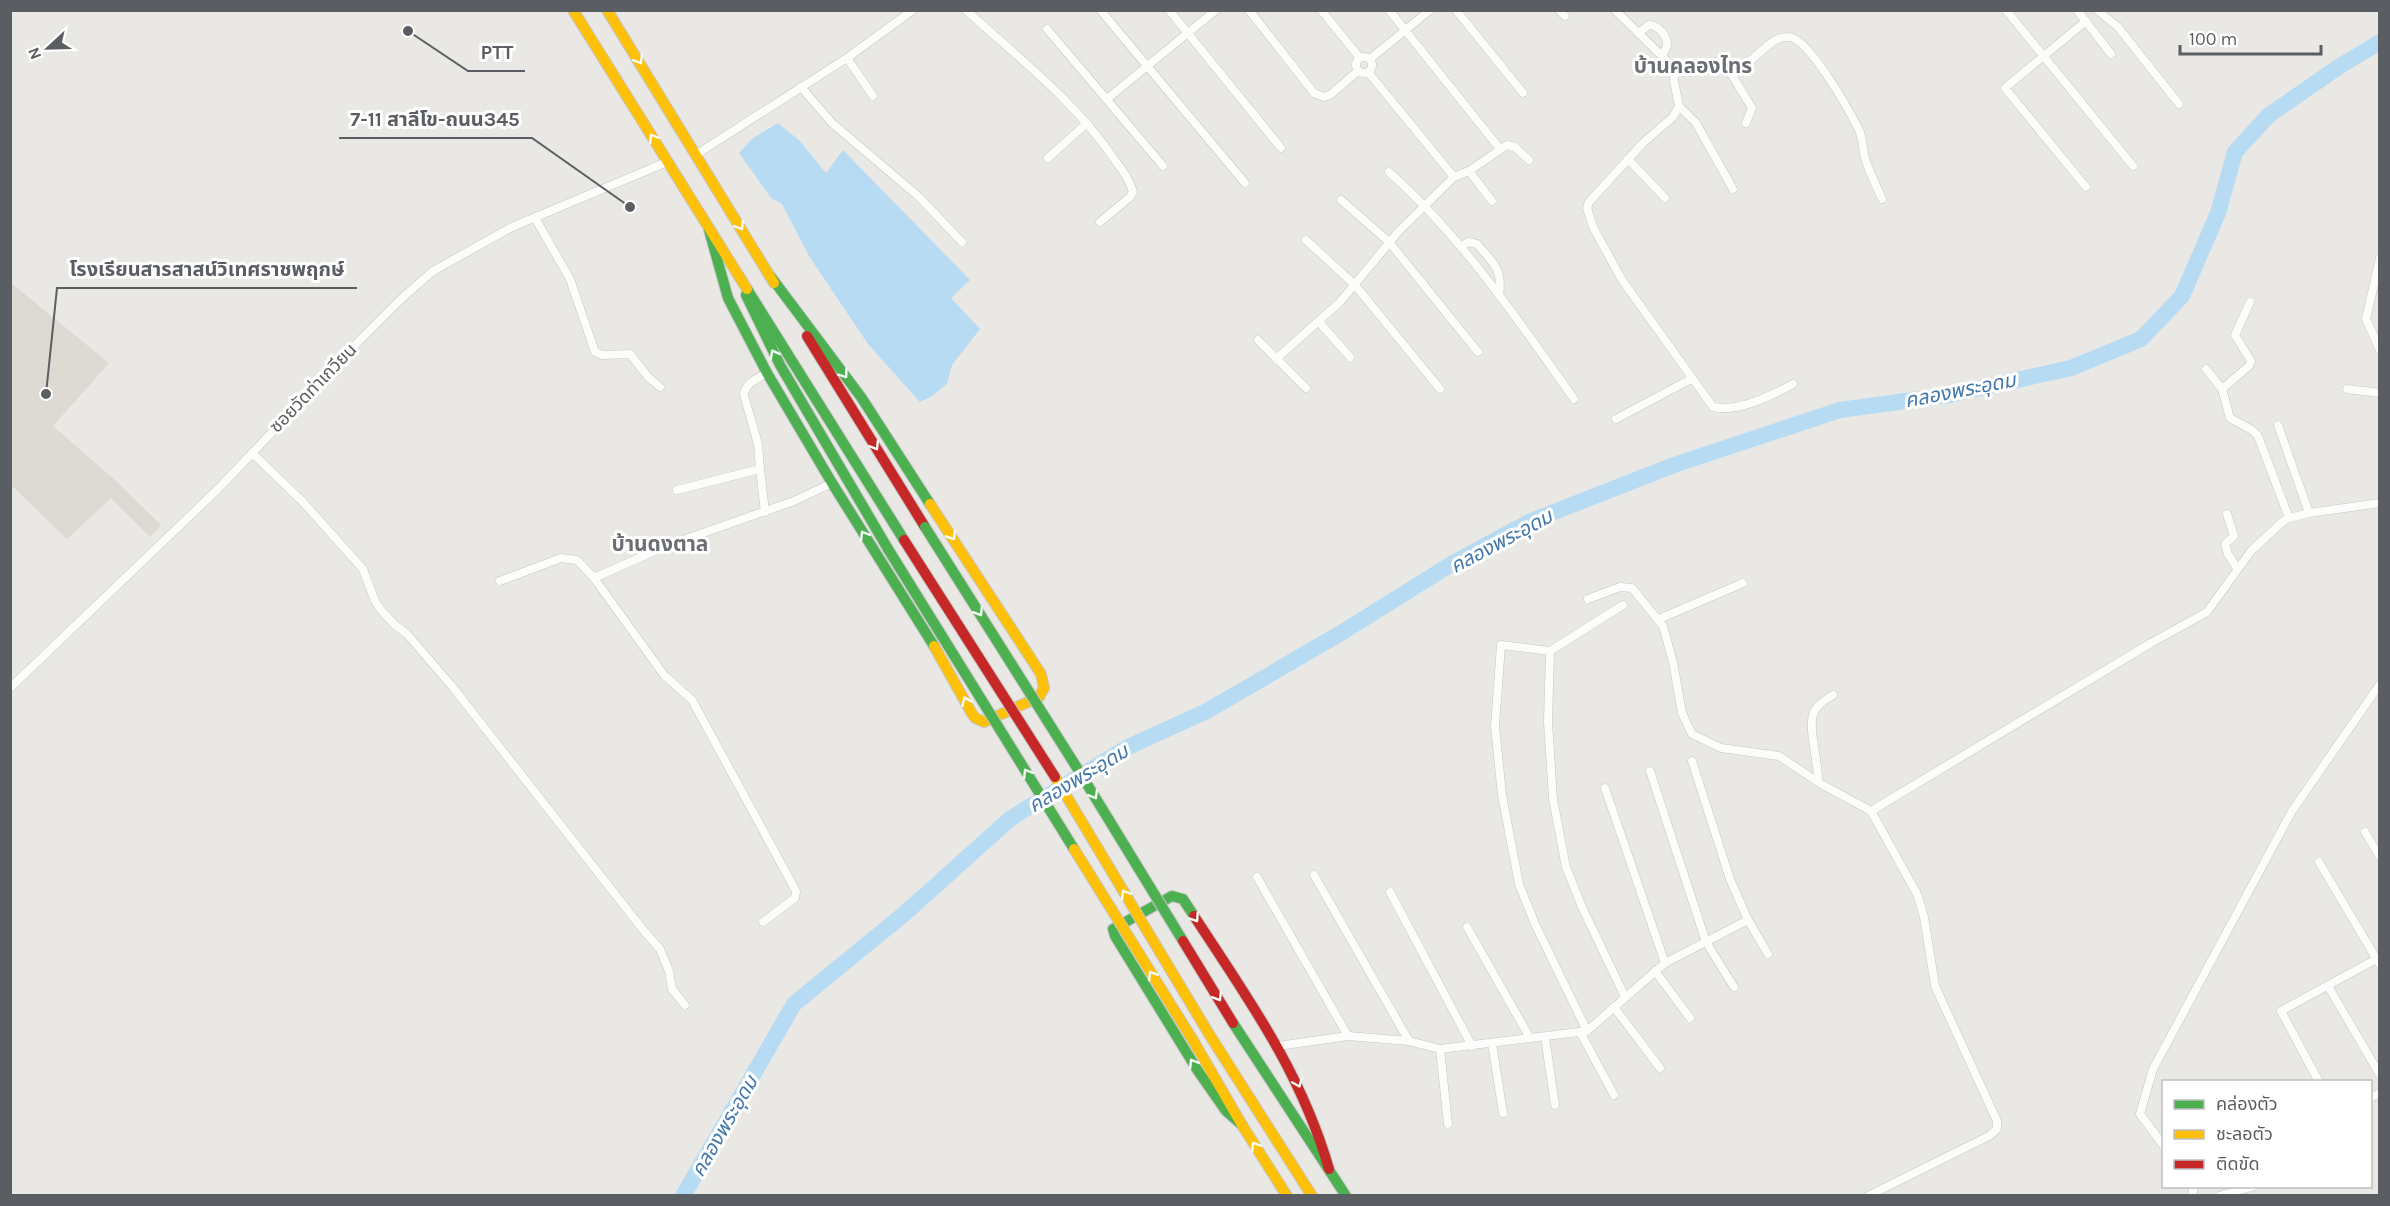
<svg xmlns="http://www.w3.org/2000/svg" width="2390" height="1206" font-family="Karla,'Noto Sans Thai',sans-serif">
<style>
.education{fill:#dddad3}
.water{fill:#b8dbf4}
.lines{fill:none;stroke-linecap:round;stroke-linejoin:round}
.river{stroke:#b8dbf4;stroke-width:16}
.street-casing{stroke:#c6c6c6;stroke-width:9}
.fast-casing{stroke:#c6c6c6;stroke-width:12}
.slow-casing{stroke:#c6c6c6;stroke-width:12}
.jam-casing{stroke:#c6c6c6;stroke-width:12}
.street{stroke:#fcfcfb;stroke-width:8}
.fast{stroke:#4caf50;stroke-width:10}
.slow{stroke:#ffc107;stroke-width:10}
.jam{stroke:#c62828;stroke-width:10}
.fast-bridge-casing{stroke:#c6c6c6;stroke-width:12;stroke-linecap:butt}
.slow-bridge-casing{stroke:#c6c6c6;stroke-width:12;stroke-linecap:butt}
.jam-bridge-casing{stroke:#c6c6c6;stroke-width:12;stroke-linecap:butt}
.fast-bridge{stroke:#4caf50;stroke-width:10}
.slow-bridge{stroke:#ffc107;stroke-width:10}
.jam-bridge{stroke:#c62828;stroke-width:10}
.oneway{stroke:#f6fbf6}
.labels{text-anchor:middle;stroke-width:6;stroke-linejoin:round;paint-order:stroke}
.street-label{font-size:18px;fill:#5a5d61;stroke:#fff}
.water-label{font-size:20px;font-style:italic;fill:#4277ab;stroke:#fff}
.quarter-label{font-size:21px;font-weight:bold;fill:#6b6f73;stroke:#fff}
.leader{fill:none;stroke:#5a5d61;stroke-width:2}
.callout-dot{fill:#5a5d61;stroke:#fff;stroke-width:2}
.callout-label{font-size:20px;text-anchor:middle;font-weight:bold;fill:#5a5d61;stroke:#fff;stroke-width:6;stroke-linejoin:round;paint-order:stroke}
</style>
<rect width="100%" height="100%" fill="#e9e8e4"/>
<path class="education" d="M11 283 109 363 53 426 116 481 161 525 150 537 111 498 67 539 11 485Z"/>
<path class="water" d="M778 123 800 141 826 173 843 150 970 280 951 298 980 329 952 365 947 384 932 396 920 402 868 344 809 256 782 204 771 198 739 153 753 138Z"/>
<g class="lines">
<path class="river" d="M683 1196 794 1004 904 914 1011 818 1128 747 1207 711 1341 633 1453 563 1531 521 1674 465 1840 410 1949 395 2071 368 2141 339 2182 296 2218 213 2235 152 2269 115 2340 66 2380 42"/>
<defs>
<g id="street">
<path d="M966 10C1017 57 1073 99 1112 156 1120 167 1129 178 1133 192L1130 197 1100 222"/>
<path d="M1169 10 1281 148"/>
<path d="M1249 10 1314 93 1324 97 1330 95 1358 71"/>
<path d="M1321 10 1360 58"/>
<path d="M1389 10 1500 149"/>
<path d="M1456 10 1523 93"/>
<path d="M1559 10 1565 16"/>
<path d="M1615 10 1675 69 1684 72 1715 62C1722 63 1726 67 1733 67 1755 67 1765 37 1788 37 1808 36 1850 112 1859 130 1864 140 1862 151 1866 161 1870 174 1877 187 1882 199"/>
<path d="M2006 10 2133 166"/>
<path d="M2077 10 2111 54"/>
<path d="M2097 10 2118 27 2179 104"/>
<path d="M1102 12 1245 183"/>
<path d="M2086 21 2005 88 2086 187"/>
<path d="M1047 29 1163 166"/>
<path d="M1638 33 1649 25C1659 26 1668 36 1667 46L1662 56"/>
<circle cx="1364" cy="65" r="8"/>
<path d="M847 58 873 96"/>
<path d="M1370 59 1430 10"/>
<path d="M1727 67 1752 108 1746 123"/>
<path d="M1675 69 1674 81 1679 106 1696 123 1733 189"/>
<path d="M1368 72 1454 177"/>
<path d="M801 87 832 123 918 196 962 242"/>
<path d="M1107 99 1216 10"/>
<path d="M1679 106 1673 117 1644 142 1589 202 1587 208 1593 227 1622 280 1713 407C1737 413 1771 396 1793 384"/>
<path d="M697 154 847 58 913 10"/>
<path d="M1048 158 1087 123"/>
<path d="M1628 159 1665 198"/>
<path d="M1469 171 1492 201"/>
<path d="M1389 172C1462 237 1518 320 1574 399"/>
<path d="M1341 200 1389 242 1478 352"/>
<path d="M535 218 570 279 595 352 602 355 630 354 649 378 660 387"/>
<path d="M1306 240 1355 285 1440 389"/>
<path d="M1461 247 1468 242 1477 244C1493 263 1503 269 1499 295"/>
<path d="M2380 258 2366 319 2380 350"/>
<path d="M1319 322 1350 357"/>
<path d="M1258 340 1306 388"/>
<path d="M1276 359 1340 302 1399 231 1454 177 1469 171 1507 145 1515 147 1529 160"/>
<path d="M2206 369 2222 389 2230 418 2252 430 2258 436 2289 518"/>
<path d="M2222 389 2249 366 2251 361 2235 335 2250 302"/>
<path d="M2347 389 2380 393"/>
<path d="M1616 419 1691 379"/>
<path d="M2278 425 2309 513"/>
<path d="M252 453 302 501 363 569 375 601 381 610 395 625 407 634 451 685 644 931 660 949 669 971 672 989 685 1005"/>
<path d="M760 469 765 512"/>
<path d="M677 490 760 469 758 444 744 395C745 383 758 378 767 373"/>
<path d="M2227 514 2234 536 2225 544 2228 554 2237 568"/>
<path d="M594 578 666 546 794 501 832 483"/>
<path d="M500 581 561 558 577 560 594 578 664 675 692 700 796 891 795 898 763 922"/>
<path d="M1588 599 1620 587 1632 588 1663 626 1673 662 1682 713 1692 734 1721 748 1779 756 1821 784 1871 811 1917 894 1924 917 1935 986 1997 1121V1129L1989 1136 1868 1196"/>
<path d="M1659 619 1743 583"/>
<path d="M1550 651 1548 722 1553 799 1566 867 1582 907 1625 997"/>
<path d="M10 688 218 489 360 340 401 299 433 271 512 227 667 162"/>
<path d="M1692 761 1730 879 1748 920 1768 954"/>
<path d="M1650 771 1706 942 1734 987"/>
<path d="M1818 781C1819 762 1806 724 1815 710 1819 704 1826 699 1833 695"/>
<path d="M1605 788 1665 963"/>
<path d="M1871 811 2151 643 2207 612 2251 551 2281 523 2289 518 2309 513 2380 503"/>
<path d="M2365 832 2380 857"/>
<path d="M2319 862 2380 965"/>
<path d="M1314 875 1409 1041"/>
<path d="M1257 877 1348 1036"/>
<path d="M1390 892 1472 1046"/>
<path d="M1467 927 1530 1038"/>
<path d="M1655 971 1690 1018"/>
<path d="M2328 986 2380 1075"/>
<path d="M1614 1007 1660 1068"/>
<path d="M1587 1031 1535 924 1519 884 1502 795 1495 726 1501 645 1550 651 1623 605"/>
<path d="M1580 1032 1614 1095"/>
<path d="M1545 1037 1555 1105"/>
<path d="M1492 1043 1503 1113"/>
<path d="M1278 1046 1348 1036 1409 1041 1440 1049 1587 1031 1665 963 1748 920"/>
<path d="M1440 1049 1448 1124"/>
<path d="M2319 1082 2281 1011 2380 957"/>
<path d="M2370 1098 2380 1093"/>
<path d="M2164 1146 2140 1114 2153 1069 2292 811 2380 684"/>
<path d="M2193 1196V1186"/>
<path d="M2219 1196 2255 1186"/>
</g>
<g id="fast">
<path d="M709 230 728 298 767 373 832 483 934 646"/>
<path d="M771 277 861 397 930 504"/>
<path d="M747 289 904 540"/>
<path d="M746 295 780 365 888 549"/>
<path d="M1194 916 1183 899 1172 896 1113 929 1115 936 1198 1071 1226 1111 1242 1125"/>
<path d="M1233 1023 1346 1196"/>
</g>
<g id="slow">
<path d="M573 10 747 289"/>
<path d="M607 10 774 283"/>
<path d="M930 504 1041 674 1044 688 1039 697 984 722 975 718 971 712 934 646"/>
<path d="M1209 1034 1312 1196"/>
<path d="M1194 1042 1242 1125 1287 1196"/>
</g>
<g id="jam">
<path d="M807 336 925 527"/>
<path d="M1194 916C1249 1000 1301 1072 1329 1169"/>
</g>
</defs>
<use href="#street" class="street-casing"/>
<use href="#fast" class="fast-casing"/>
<use href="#slow" class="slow-casing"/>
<use href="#jam" class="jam-casing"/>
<use href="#street" class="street"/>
<use href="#fast" class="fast"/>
<use href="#slow" class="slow"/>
<use href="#jam" class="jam"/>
<defs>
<g id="fast-bridge">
<path d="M925 527 1079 771 1183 941"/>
<path d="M888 549 1074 849"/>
</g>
<g id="slow-bridge">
<path d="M1055 777 1209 1034"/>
<path d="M1074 849 1194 1042"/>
</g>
<g id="jam-bridge">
<path d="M904 540 1055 777"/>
<path d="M1183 941 1233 1023"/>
</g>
</defs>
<use href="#fast-bridge" class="fast-bridge-casing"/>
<use href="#slow-bridge" class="slow-bridge-casing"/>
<use href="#jam-bridge" class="jam-bridge-casing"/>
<use href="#fast-bridge" class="fast-bridge"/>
<use href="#slow-bridge" class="slow-bridge"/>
<use href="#jam-bridge" class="jam-bridge"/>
</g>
<defs><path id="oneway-chevron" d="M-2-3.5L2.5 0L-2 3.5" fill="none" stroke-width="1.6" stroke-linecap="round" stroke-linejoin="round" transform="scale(1.5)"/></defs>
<g class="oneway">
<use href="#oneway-chevron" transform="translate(639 60) rotate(58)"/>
<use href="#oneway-chevron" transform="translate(653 138) rotate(-122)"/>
<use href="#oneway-chevron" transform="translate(740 226) rotate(59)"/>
<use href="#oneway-chevron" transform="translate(774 354) rotate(-118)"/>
<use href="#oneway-chevron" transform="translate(844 374) rotate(54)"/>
<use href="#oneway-chevron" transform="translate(875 446) rotate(58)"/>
<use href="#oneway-chevron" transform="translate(864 535) rotate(-122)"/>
<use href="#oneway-chevron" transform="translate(952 536) rotate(57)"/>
<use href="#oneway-chevron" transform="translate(979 612) rotate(58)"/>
<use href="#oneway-chevron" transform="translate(966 701) rotate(-114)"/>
<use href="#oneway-chevron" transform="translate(1027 773) rotate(-122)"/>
<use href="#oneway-chevron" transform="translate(1094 795) rotate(59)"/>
<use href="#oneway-chevron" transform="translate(1125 894) rotate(-121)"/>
<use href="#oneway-chevron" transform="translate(1195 918) rotate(57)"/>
<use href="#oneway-chevron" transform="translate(1152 975) rotate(-122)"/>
<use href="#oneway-chevron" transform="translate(1218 997) rotate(59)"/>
<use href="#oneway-chevron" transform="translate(1193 1063) rotate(-122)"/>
<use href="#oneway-chevron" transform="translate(1298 1083) rotate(67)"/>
<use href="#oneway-chevron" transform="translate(1255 1146) rotate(-123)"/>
</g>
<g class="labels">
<g class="street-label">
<text transform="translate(313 388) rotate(-46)" y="6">ซอยวัดท่าเกวียน</text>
</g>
<g class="water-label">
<text transform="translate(1960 390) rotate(-11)" y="7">คลองพระอุดม</text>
<text transform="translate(1501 541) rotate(-28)" y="7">คลองพระอุดม</text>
<text transform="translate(1078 778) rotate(-31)" y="7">คลองพระอุดม</text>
<text transform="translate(724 1126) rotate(-60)" y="7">คลองพระอุดม</text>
</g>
<g class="quarter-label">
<text x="1693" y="73">บ้านคลองไทร</text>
<text x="660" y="551">บ้านดงตาล</text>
</g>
</g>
<path class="leader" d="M408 31L468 71H525M630 207L532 138H339M46 394L57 288H357"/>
<g class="callout-dot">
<circle cx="408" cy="31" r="6"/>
<circle cx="630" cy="207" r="6"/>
<circle cx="46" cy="394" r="6"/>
</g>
<g class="callout-label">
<text x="497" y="59">PTT</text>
<text x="435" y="126">7-11 สาลีโข-ถนน345</text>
<text x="207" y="276">โรงเรียนสารสาสน์วิเทศราชพฤกษ์</text>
</g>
<rect width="2390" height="1206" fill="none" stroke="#5a5d61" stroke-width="24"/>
<rect x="2162" y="1080" width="210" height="108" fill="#ffffff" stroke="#bdbec0" stroke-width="1.5"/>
<rect x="2174" y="1100" width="30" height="9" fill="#4caf50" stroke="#bdbec0" stroke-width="1.5"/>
<text x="2216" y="1110" font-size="18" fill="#5a5d61">คล่องตัว</text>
<rect x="2174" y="1130" width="30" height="9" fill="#ffc107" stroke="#bdbec0" stroke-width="1.5"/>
<text x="2216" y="1140" font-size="18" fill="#5a5d61">ชะลอตัว</text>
<rect x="2174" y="1160" width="30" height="9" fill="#c62828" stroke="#bdbec0" stroke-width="1.5"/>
<text x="2216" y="1170" font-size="18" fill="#5a5d61">ติดขัด</text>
<g transform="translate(48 48) rotate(248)" stroke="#ffffff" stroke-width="4.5" paint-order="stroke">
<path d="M0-4.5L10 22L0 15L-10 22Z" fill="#5a5d61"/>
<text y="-9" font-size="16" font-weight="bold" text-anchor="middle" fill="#5a5d61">N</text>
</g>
<path d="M2180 45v9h141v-9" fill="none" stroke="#5a5d61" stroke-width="3"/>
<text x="2189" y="45" font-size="18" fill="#5a5d61" stroke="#ffffff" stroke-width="4.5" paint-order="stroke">100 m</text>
</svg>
